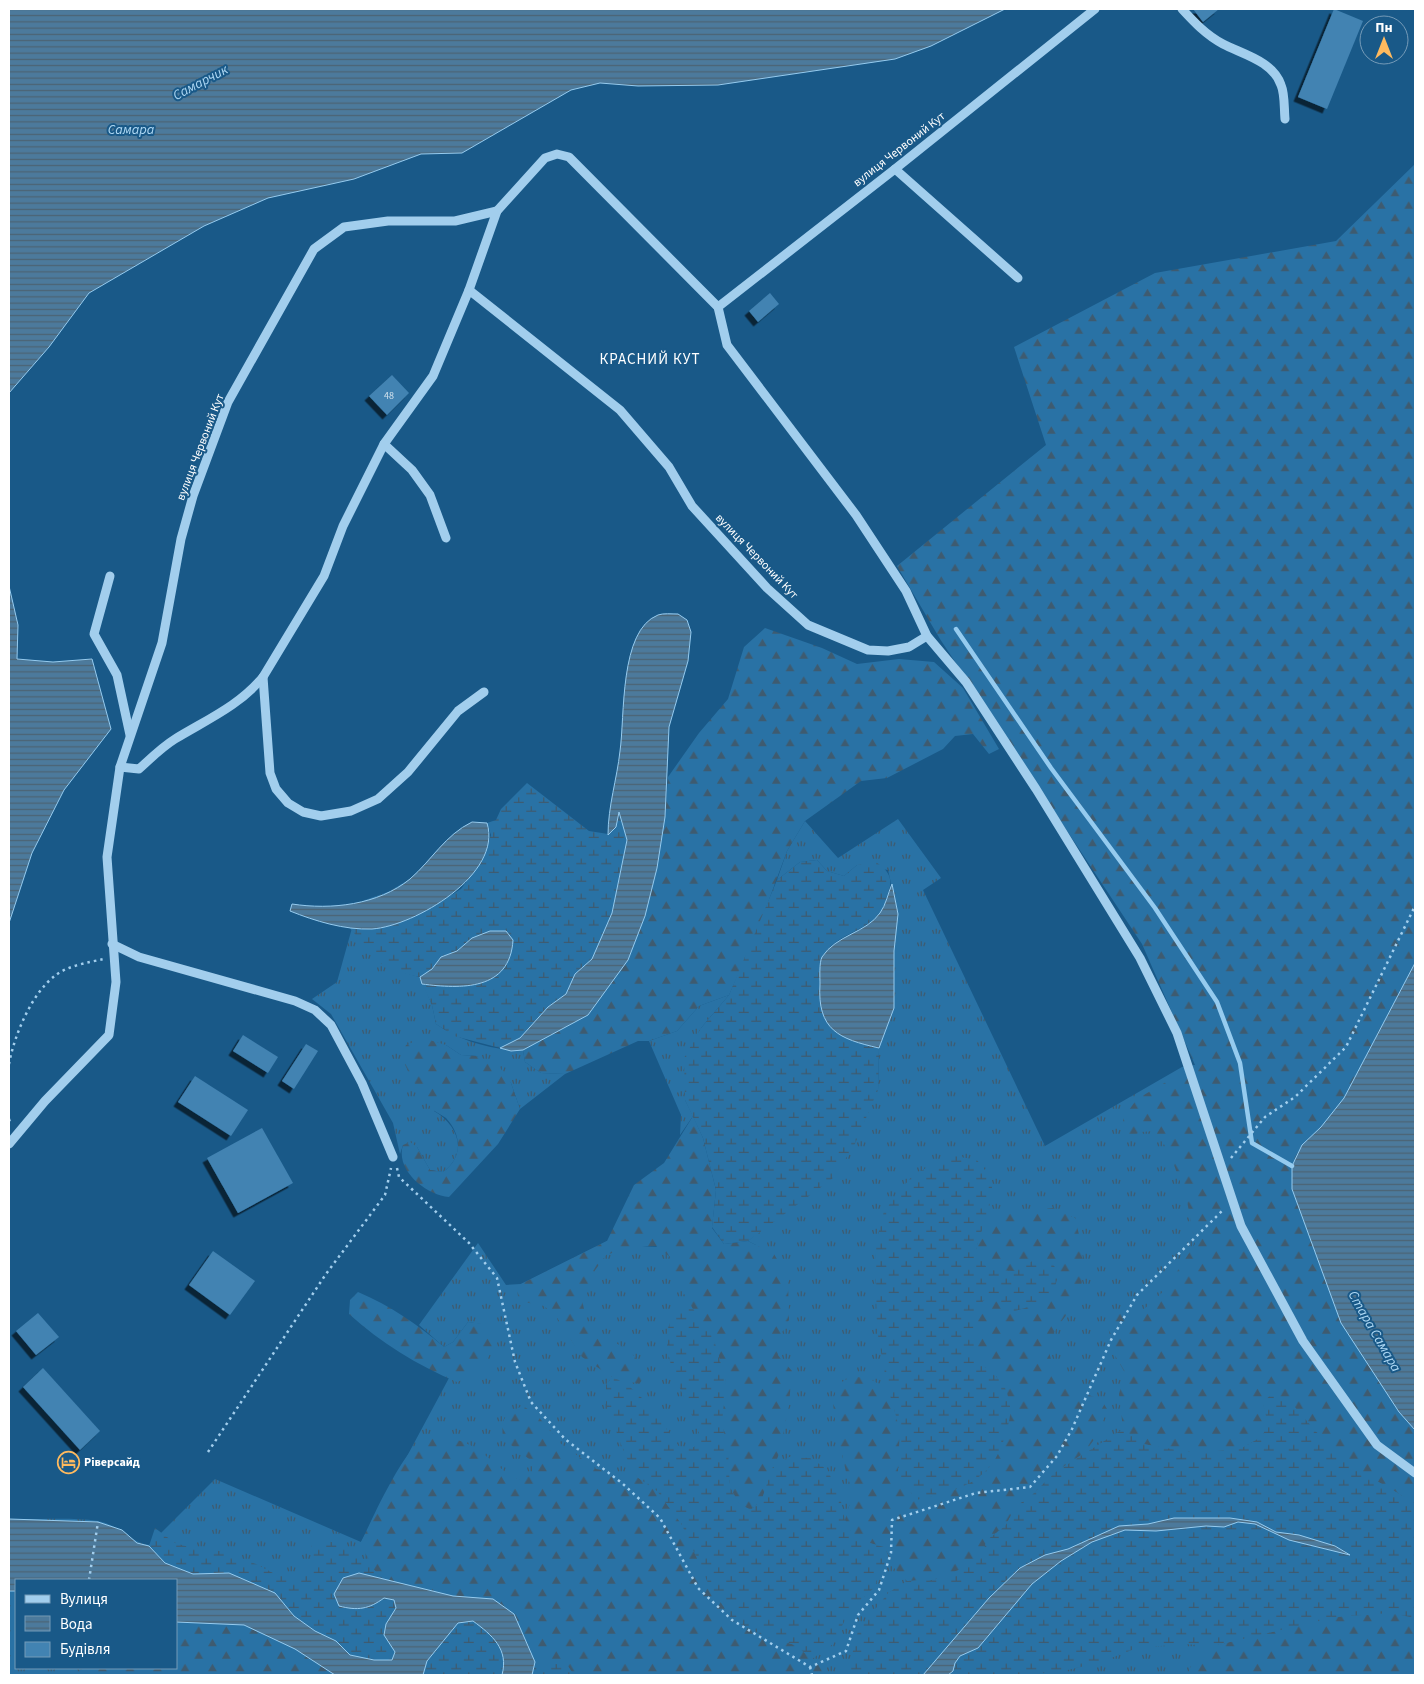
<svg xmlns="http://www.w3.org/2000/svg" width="1424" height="1684" font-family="'Source Sans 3',sans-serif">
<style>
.grass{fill:url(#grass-tufts);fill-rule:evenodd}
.forest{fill:url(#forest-firs)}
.wetland{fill:url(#wetland-marsh)}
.water{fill:url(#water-rules);stroke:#95cbef}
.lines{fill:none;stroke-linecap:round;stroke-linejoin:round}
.stream{stroke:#95cbef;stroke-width:4.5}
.building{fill:#4283b2;filter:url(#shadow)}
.path{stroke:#a2ceed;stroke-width:2.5;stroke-dasharray:2.5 4;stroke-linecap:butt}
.minor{stroke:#a2ceed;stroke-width:9}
.labels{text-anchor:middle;stroke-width:4;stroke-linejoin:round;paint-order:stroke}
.number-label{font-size:10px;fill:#d0e0ec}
.street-label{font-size:12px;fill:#fff;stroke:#195988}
.poi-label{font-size:12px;font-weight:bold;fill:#fff;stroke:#195988;text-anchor:start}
.water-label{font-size:14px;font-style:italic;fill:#aed8f4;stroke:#195988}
.quarter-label{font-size:15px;letter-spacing:1px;fill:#fff;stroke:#195988}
</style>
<defs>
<pattern id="grass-tufts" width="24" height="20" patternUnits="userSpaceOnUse" patternTransform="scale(1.25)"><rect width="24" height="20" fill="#2972a5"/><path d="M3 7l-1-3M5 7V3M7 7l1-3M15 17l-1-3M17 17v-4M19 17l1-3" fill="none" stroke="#3e5b70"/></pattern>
<pattern id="forest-firs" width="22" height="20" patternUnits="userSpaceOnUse" patternTransform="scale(1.25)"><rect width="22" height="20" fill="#2972a5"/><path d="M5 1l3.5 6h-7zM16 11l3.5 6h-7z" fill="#3e5b70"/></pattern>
<pattern id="wetland-marsh" width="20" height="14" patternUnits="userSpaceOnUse" patternTransform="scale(1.25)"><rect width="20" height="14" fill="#2972a5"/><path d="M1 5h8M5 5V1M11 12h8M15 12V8" fill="none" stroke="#3e5b70"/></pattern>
<pattern id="water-rules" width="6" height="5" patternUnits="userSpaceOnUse" patternTransform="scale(1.25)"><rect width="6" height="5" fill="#4c7a9c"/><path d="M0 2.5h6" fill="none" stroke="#4c6374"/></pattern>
<filter id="shadow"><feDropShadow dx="-4.5" dy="4.5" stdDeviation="0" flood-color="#0009"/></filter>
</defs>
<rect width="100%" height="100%" fill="#195988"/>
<g class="grass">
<path d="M898 819 941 878 923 890 1045 1146 1182 1067 1195 1065 1344 1098 1415 963V1675H9V1519C37 1520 69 1517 98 1521 120 1525 129 1542 149 1545L215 1479 361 1542 449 1378 481 1324 468 1322 453 1342 444 1347 419 1325 478 1243 506 1285 521 1284 607 1241 645 1247 756 1245 748 1241 771 1222 878 1090 879 1048 894 1008V951L898 914 888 870 857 865 844 876 827 871 817 860 800 862 777 880 787 851 805 821 838 858ZM16 1580H176V1668H16Z"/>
<path d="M352 928C374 959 381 968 420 977L432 1005 436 1024C460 1041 494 1051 523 1050L525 1062 541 1073 565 1074 520 1109 511 1083 477 1056 461 1055 446 1045 434 1111C458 1125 469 1153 443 1172L430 1170 417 1147 403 1145 400 1154 393 1123 331 1014 312 999 337 982Z"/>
<path d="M729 995 701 1028 685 1100 693 1116 680 1135 681 1115 649 1041 677 1031 699 1006Z"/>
</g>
<g class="forest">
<path d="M1415 164V963L1344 1098 1321 1127 1302 1145 1292 1166 1399 1412 1415 1430V1503L1354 1468 1327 1444 1263 1402 1267 1421 1263 1436 1240 1449 1194 1453 1143 1444 1123 1429 1119 1394 1125 1373 1112 1350 1108 1325 1118 1310 1142 1311 1165 1290 1195 1244 1187 1201 1169 1151 1154 1131 1141 1132 1129 1137 1123 1131V1118L1137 1099 1195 1065 1142 944 940 639 897 566 1046 445 1014 347 1155 273 1336 241Z"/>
<path d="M765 628 822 648 857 664 899 659 934 662 963 688 999 749 989 754 973 734 955 736 943 749 887 778 861 781 805 821 787 851 757 932 729 995 699 1006 677 1031 649 1041H638L565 1074 541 1073 525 1062 523 1050 588 1015 657 868 665 817 668 777 699 733 728 699 744 647Z"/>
<path d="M423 1038 446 1045 461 1055 477 1056 498 1065 511 1083 520 1109 498 1144 449 1197C426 1195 395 1170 403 1145L410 1142 417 1147 430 1170 443 1172C463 1158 462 1135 446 1118 442 1115 437 1113 433 1110 419 1094 409 1074 401 1056L406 1045Z"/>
<path d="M693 1116 703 1138 716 1190 712 1228 724 1244 748 1241 774 1254 788 1278 789 1320 778 1339V1355L792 1371 789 1404 780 1451 762 1499 751 1510 739 1504 730 1487 728 1453 722 1423 726 1382 713 1336 693 1309 676 1280 674 1260 656 1246 627 1248 606 1255 593 1273 582 1300 587 1322 599 1336 622 1346 635 1357 647 1374 639 1384 612 1377 582 1357 556 1316 544 1306 519 1301 517 1291 521 1284 607 1241 634 1185 664 1163Z"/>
<path d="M1053 1208 1075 1218C1081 1242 1087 1265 1080 1290 1071 1322 1030 1338 1060 1374 1072 1389 1083 1394 1101 1399L1107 1409 1099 1433 1084 1453 1054 1473 1029 1498 1017 1505 1005 1526 987 1540 980 1560C953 1573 937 1580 907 1581L893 1567 884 1547 855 1539 845 1520 853 1493 846 1472 836 1427 833 1403 837 1385 847 1379 865 1376 877 1383 887 1385 900 1430 898 1475 996 1374 979 1360 973 1329 975 1308 987 1298 1005 1304 1050 1260H1034L1014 1271 988 1270 976 1250 982 1225 1008 1213Z"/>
<path d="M358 1292C391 1306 417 1324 444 1347L453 1342 468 1322 485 1324 496 1333 489 1356 473 1376 457 1382C417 1365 381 1343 349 1314L350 1300Z"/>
<path d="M523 1406 537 1415 560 1443 596 1469 637 1477 657 1491 682 1525 707 1581 764 1636 795 1645 833 1675H574L567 1665 535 1662 525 1637 471 1597 453 1596 385 1581 371 1567 361 1542C372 1520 404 1447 425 1438 437 1433 458 1439 470 1445 489 1455 499 1471 520 1480L532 1475 533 1462 503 1439C501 1418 504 1414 523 1406Z"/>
<path d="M1390 1613 1415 1618V1675H1187L1194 1660 1213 1646 1336 1617Z"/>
<path d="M176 1622 243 1625 295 1649 335 1675H72L84 1668H176Z"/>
</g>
<g class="wetland">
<path d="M527 783 589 831 608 834 618 811 627 840 612 913 601 941 592 959 575 974 566 994 548 1007 520 1038 500 1048 454 1036 436 1024 432 1005 422 984 462 987 472 938 457 951 441 957 432 969 420 977C404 974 384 969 373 957 359 942 356 931 339 919L365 900 388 892 410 879 430 908 461 889 484 857 491 835 487 823 496 820 501 809Z"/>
<path d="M817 860 827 871 844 876 857 865 876 862C888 870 894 878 888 893 886 899 884 909 880 914 864 932 833 935 822 958 819 964 820 977 820 984 817 1030 840 1039 879 1048L878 1090 854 1146 832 1179 748 1241 724 1244 712 1227 716 1190 703 1138 685 1100 684 1058 701 1028 729 995 777 880 800 862Z"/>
<path d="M949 1155 977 1160C981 1166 989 1173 991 1180 996 1199 981 1229 976 1250L988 1270 1014 1271 1034 1260H1050L1059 1273 1053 1293 1038 1304 1012 1312 1005 1304 987 1298 975 1308C973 1321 971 1349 979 1361 986 1371 999 1375 1005 1388 1013 1407 1011 1417 1005 1436 992 1482 959 1491 916 1500L898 1475 900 1430 887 1385 877 1330 875 1248 884 1211 912 1176Z"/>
<path d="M679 1309H693L713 1336 726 1382 722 1423 728 1453 730 1487 739 1504 751 1510 762 1499 772 1468 789 1457 810 1458 827 1469 840 1497 845 1520 855 1539 884 1547 888 1555 874 1588 851 1608 833 1644 812 1659 795 1645 764 1636 732 1620 707 1581 682 1525 657 1491 637 1477 625 1455 606 1404V1385L612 1377C643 1389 662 1424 681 1449L694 1447 700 1439C692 1401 645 1344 679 1309Z"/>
<path d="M1272 1394 1293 1405 1327 1444 1354 1468 1415 1503V1618L1390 1613 1336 1617 1213 1646 1184 1644 1137 1648 1098 1663 1059 1672H1046L1039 1675H948L953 1671 955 1663 960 1656 978 1648 1032 1584 1061 1561 1092 1542 1125 1530 1156 1531 1206 1526 1224 1527 1238 1522 1255 1524 1289 1540 1347 1553 1334 1546 1299 1535 1276 1532 1257 1522 1174 1518 1148 1524 1119 1526 1068 1549 1045 1555 1020 1568 989 1598 923 1675H847L858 1631 888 1593 907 1581 933 1580 953 1574 980 1560 987 1540 1005 1526 1017 1505 1029 1498 1054 1473 1123 1429 1143 1444 1194 1453 1240 1449 1263 1436 1267 1421 1263 1402Z"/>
<path d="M155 1528 175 1543 196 1549 220 1551 256 1564 273 1573 298 1575 312 1565 311 1544 316 1539C345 1541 366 1561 385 1581L359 1573 373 1606 384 1598 394 1600 396 1608 386 1624 384 1635 395 1651 392 1660H374L350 1655 336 1641 315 1631 294 1616 275 1593 229 1573 193 1574 165 1563 149 1546Z"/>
<path d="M473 1621C492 1635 509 1649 502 1675H423L426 1661 459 1623Z"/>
<path d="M535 1662 567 1665 574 1675H532Z"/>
</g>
<g class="water">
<path d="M9 9H1005L931 46 895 59 718 85 638 86 600 83 571 90 462 153 421 154 354 179 268 198 204 226 89 293 49 347 9 393Z"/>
<path d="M9 586 18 625 17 659 53 662 92 659 111 729 64 790 32 853 9 923Z"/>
<path d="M678 614 687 620 691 632 688 661 669 727 665 817 657 868 645 916 628 960 588 1015 523 1050 511 1051 500 1048 520 1038 548 1007 566 994 575 974 592 959 612 913 627 840 619 812 616 827 608 835C608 806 617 779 620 751 625 717 619 630 658 615 663 613 672 614 678 614Z"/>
<path d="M472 822 487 823C503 874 415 926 372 929 344 930 315 921 290 911L292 904C331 910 378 905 410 879 432 860 445 835 472 822Z"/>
<path d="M892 884 898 914 894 951V1008L879 1048C839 1039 817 1030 820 984 820 977 819 963 822 957 836 935 866 933 880 913 886 905 888 893 892 884Z"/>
<path d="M490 931H506L513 940C510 991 461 989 422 984L420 977 432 969 441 957 457 951 472 938Z"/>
<path d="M1415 963V1430L1399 1412 1341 1323 1292 1189V1166L1302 1145 1321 1127 1344 1098Z"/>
<path d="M1174 1518H1230L1257 1522 1276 1532 1299 1535 1335 1546 1350 1555 1289 1540 1255 1524 1238 1522 1224 1527 1206 1526 1156 1531 1125 1530 1092 1542 1061 1561 1032 1584 978 1648 960 1656 955 1663 953 1671 948 1675H923L989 1598 1020 1568 1045 1555 1068 1549 1119 1526 1148 1524Z"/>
<path d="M9 1519 98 1522 122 1530 137 1543 149 1546 165 1563 193 1574 229 1573 275 1593 294 1616 315 1631 336 1641 350 1655 374 1660H392L395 1652 384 1635 386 1624 396 1608 394 1600 384 1598C369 1609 358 1611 339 1606L334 1594 343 1578 359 1573 453 1596 493 1599 514 1614 535 1662 532 1675H502C509 1649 492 1635 473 1621L458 1623 427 1661 423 1675H335L295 1649 244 1625 176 1622V1580H16V1591H9Z"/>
</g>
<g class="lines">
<path class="stream" d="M956 629 1051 768 1155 908 1217 1002 1240 1063 1252 1143 1292 1166"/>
</g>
<g class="building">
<path d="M1193 9H1219L1203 22Z"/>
<path d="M1334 9 1363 21 1327 109 1298 97Z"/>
<path d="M770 293 779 304 758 322 749 311Z"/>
<path d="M392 375 409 393 387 415 369 396Z"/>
<path d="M243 1035 278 1057 268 1073 233 1051Z"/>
<path d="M306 1044 318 1051 294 1089 282 1081Z"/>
<path d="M195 1076 248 1110 231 1136 178 1102Z"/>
<path d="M262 1128 293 1183 238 1213 207 1158Z"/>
<path d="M213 1251 255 1281 230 1315 189 1285Z"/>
<path d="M38 1313 59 1337 36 1355 16 1331Z"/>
<path d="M43 1368 100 1431 80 1450 23 1387Z"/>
</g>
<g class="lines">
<g class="path">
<path d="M9 1064C14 1036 32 992 56 975 67 966 90 962 104 959"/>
<path d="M9 1119 11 1125"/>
<path d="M1231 1158 1265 1117 1295 1097 1346 1047 1415 906"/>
<path d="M397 1168 399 1177 469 1243 497 1278 515 1362 531 1402 565 1439 623 1484 660 1518 698 1588 732 1620 810 1667 846 1651 858 1615 879 1590 891 1553 892 1520 976 1493 1030 1487 1057 1456 1072 1429 1111 1340 1137 1295 1224 1209"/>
<path d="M208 1452 326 1274 385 1195 391 1168"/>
<path d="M89 1580 98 1522"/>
<path d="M810 1667 812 1675"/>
</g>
<g class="minor">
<path d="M1182 9C1194 22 1206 35 1223 44 1242 54 1273 61 1281 85 1285 94 1284 109 1285 119"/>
<path d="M895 169 1018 278"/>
<path d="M469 290 620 410 669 467 692 506 767 588 808 625 868 650 888 651 909 647 927 636"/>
<path d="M718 307 895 169 1095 9"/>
<path d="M384 444 412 470 430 495 446 538"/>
<path d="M110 576 94 634 117 675 130 735"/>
<path d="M263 677 270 773 276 789 288 803 303 812 321 816 351 811 378 799 408 772 458 711 484 692"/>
<path d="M120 767 139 769C150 759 162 747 175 739 206 720 239 706 263 677L324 576 343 526 384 444 433 376 469 290 497 211 545 158 557 154 569 157 718 307 727 345 856 515 906 591 927 636 966 682 1036 789 1140 958 1177 1033 1241 1226 1303 1341 1377 1445 1415 1473"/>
<path d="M112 944 139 957 295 1001 315 1010 331 1025 362 1083 393 1157"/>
<path d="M9 1144 45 1101 109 1035 116 982 107 857 120 767 162 643 181 539 193 496 228 402 314 249 344 227 388 221H455L497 211"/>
</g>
</g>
<defs>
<symbol id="hotel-ring" viewBox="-11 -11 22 22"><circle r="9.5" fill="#195988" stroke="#ffba5e" stroke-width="1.5"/><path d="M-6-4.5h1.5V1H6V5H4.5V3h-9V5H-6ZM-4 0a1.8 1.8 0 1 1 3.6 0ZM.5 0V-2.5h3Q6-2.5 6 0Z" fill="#ffba5e"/></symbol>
</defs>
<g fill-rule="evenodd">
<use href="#hotel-ring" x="56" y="1450" width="25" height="25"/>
</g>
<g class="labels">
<g class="number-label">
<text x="389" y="399">48</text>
</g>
<g class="street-label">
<text transform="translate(899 149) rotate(-38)" y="4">вулиця Червоний Кут</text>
<text transform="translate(200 447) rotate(-69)" y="4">вулиця Червоний Кут</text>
<text transform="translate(757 556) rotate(46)" y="4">вулиця Червоний Кут</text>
</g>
<g class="poi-label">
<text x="84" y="1466">Ріверсайд</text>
</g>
<g class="water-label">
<text transform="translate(200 82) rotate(-28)" y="5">Самарчик</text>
<text x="131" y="134">Самара</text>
<text transform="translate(1375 1331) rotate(60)" y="5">Стара Самара</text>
</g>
<g class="quarter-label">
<text x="650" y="364">КРАСНИЙ КУТ</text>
</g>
</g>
<rect width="1424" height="1684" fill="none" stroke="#ffffff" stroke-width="20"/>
<rect x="15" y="1579" width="162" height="90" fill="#195988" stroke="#759bb8"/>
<rect x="25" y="1595" width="25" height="8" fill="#a2ceed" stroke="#759bb8"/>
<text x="60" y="1604" font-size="15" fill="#ffffff">Вулиця</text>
<rect x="25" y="1616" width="25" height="15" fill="url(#water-rules)" stroke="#759bb8"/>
<text x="60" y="1629" font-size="15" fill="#ffffff">Вода</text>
<rect x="25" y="1642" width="25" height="15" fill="#4283b2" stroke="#759bb8"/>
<text x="60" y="1654" font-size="15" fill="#ffffff">Будівля</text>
<g transform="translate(1384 40)"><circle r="24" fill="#195988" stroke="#759bb8"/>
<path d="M0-4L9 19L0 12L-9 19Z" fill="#ffba5e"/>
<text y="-8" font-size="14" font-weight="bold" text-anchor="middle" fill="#ffffff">Пн</text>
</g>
</svg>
